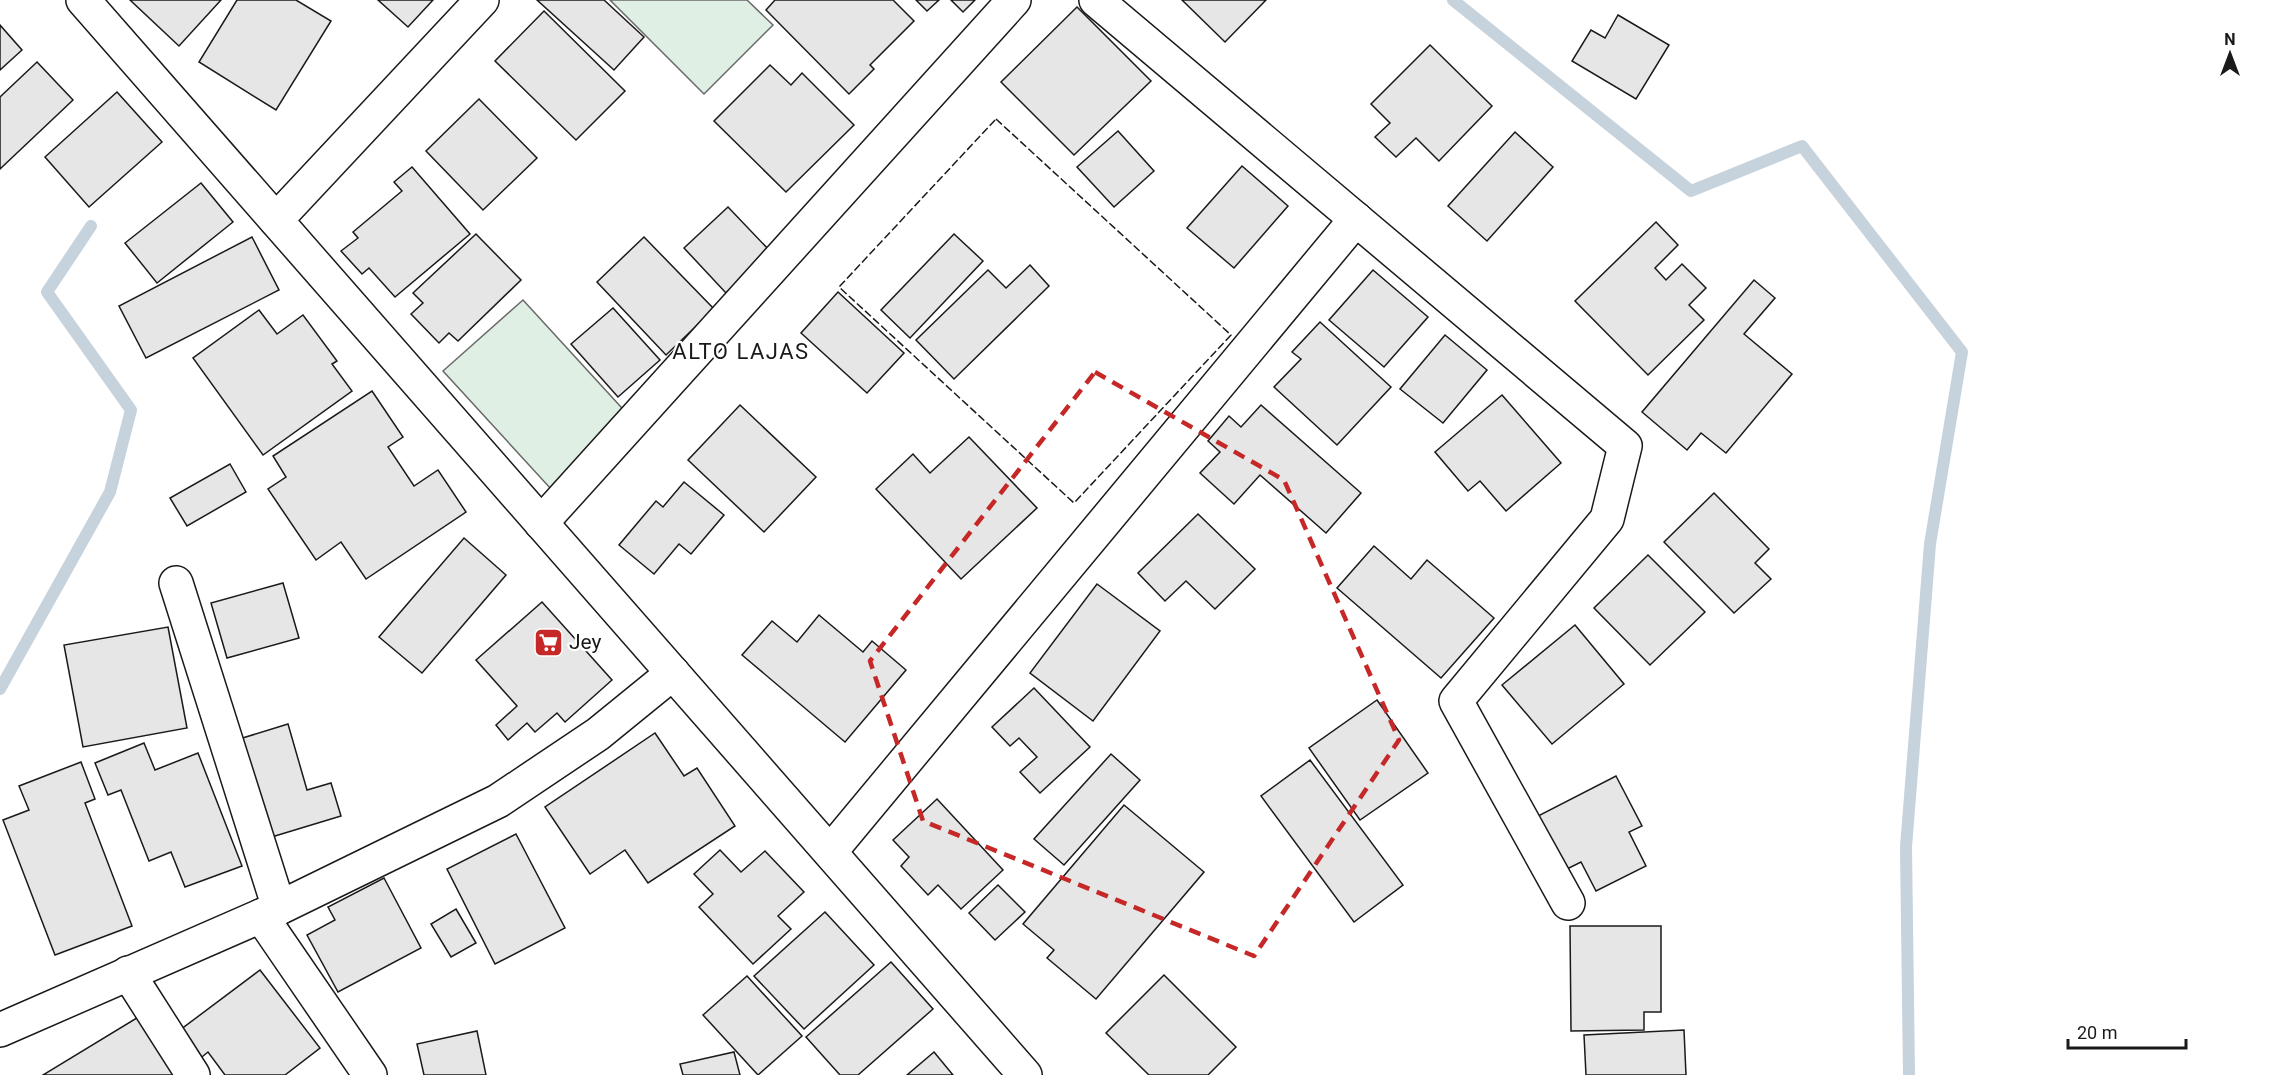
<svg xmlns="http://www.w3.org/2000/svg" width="2284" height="1075" font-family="Roboto,sans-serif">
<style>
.green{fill:#e0efe3;stroke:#6a6a6a;stroke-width:1.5}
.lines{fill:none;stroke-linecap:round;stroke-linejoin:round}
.stream{stroke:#c6d2dc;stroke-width:12}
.building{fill:#e6e6e6;stroke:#1a1a1a;stroke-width:1.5}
.street-casing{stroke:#1a1a1a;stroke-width:36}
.street{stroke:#fff;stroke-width:33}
.fence{stroke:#1a1a1a;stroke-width:1.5;stroke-dasharray:8 3;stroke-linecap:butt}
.marked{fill:none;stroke:#c62828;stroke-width:4.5;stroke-dasharray:12 8;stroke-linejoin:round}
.labels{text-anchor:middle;stroke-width:4.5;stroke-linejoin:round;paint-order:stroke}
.poi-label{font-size:21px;fill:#1a1a1a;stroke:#fff;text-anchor:start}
.neighbourhood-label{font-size:22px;letter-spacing:1.5px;fill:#1a1a1a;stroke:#fff}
</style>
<rect width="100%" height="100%" fill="#fff"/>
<g class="green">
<path d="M610 0H747L773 25 704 94Z"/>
<path d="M523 300 631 418 551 489 443 371Z"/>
</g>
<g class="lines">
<g class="stream">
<path d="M1453 0 1691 191 1802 146 1962 352 1930 544 1906 847 1909 1075"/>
<path d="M0 689 110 492 131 410 47 292 91 226"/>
</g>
</g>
<g class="building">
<path d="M130 0H221L179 46Z"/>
<path d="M237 0H296L331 21 276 110 199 62Z"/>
<path d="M378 0H433L408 27Z"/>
<path d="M537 0H604L644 37 614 70Z"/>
<path d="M775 0H893L914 21 870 65 874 69 849 94 766 10Z"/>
<path d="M916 0H939L927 11Z"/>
<path d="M951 0H975L963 12Z"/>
<path d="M1182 0H1266L1225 42Z"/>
<path d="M1077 7 1151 81 1074 155 1001 82Z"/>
<path d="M544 11 625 91 576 140 495 61Z"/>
<path d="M1618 15 1669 45 1636 99 1572 61 1591 30 1605 38Z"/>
<path d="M0 25 22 50 0 70Z"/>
<path d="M1430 45 1492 106 1439 161 1416 138 1396 157 1375 137 1390 123 1371 104Z"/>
<path d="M37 62 73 100 0 169V97Z"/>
<path d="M770 65 791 85 802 73 854 125 786 192 714 121Z"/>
<path d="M117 92 162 142 89 207 45 157Z"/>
<path d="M479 99 537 158 483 210 426 151Z"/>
<path d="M1118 131 1154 171 1114 207 1077 167Z"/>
<path d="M1515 132 1553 167 1487 241 1448 206Z"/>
<path d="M1242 166 1288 206 1234 268 1187 228Z"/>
<path d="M412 167 470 234 395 297 369 268 362 274 341 251 358 238 353 232 402 191 394 182Z"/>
<path d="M201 183 233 222 157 283 125 243Z"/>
<path d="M728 207 770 251 726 293 684 248Z"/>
<path d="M1656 222 1678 245 1655 268 1666 280 1682 264 1706 288 1689 305 1704 320 1648 375 1575 301Z"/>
<path d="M476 234 521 280 458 341 449 333 439 343 411 314 423 303 413 293Z"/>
<path d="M954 234 983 261 910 338 881 310Z"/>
<path d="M252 237 279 290 146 358 119 306Z"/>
<path d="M644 237 714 309 666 355 597 282Z"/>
<path d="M1030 265 1049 286 954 379 916 340 988 270 1006 288Z"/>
<path d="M1373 270 1428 317 1384 367 1329 320Z"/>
<path d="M1754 280 1775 298 1744 334 1792 374 1726 453 1701 433 1687 450 1642 412Z"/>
<path d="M838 292 904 353 867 393 801 333Z"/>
<path d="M613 308 660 360 618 397 571 344Z"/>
<path d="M259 310 277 334 303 315 337 361 332 364 352 391 263 455 193 358Z"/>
<path d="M1320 322 1391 387 1337 445 1274 387 1301 359 1292 352Z"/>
<path d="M1445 335 1487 370 1443 423 1400 389Z"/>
<path d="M372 391 403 437 388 447 414 486 438 470 466 512 366 579 341 542 316 560 268 489 286 477 273 456Z"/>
<path d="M1502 395 1561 463 1506 511 1480 481 1468 491 1435 452Z"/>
<path d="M740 405 816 477 764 532 688 460Z"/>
<path d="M1261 405 1361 493 1326 533 1260 475 1234 504 1200 473 1220 452 1208 441 1229 416 1241 427Z"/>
<path d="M969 437 1037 508 961 579 876 489 913 454 930 473Z"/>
<path d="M230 464 246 492 187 526 170 498Z"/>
<path d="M684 482 724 515 691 554 679 544 654 574 619 545 656 501 663 507Z"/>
<path d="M1714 493 1769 549 1755 563 1771 579 1734 613 1664 542Z"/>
<path d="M1198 514 1255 569 1215 609 1186 581 1165 601 1138 573Z"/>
<path d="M464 538 506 575 422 673 379 637Z"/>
<path d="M1374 546 1411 579 1427 560 1494 618 1441 678 1337 588Z"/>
<path d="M1648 555 1705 612 1650 665 1594 608Z"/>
<path d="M283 583 299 638 227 658 211 603Z"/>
<path d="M1097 584 1160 631 1093 721 1030 673Z"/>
<path d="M542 602 612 680 565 722 557 713 535 732 527 723 508 740 496 725 517 706 476 660Z"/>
<path d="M819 615 863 652 872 641 906 670 845 742 742 655 772 621 797 642Z"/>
<path d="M1575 625 1624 684 1552 744 1502 685Z"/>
<path d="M168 627 187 728 83 747 64 645Z"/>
<path d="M1034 688 1090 747 1040 793 1020 772 1037 757 1019 738 1010 746 992 727Z"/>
<path d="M1377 700 1428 773 1360 820 1309 748Z"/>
<path d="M288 724 307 790 331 783 341 816 265 839 236 740Z"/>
<path d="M655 733 684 776 697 768 735 826 648 883 625 850 590 874 545 807Z"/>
<path d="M144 743 155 770 198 753 242 866 185 887 171 852 149 861 121 790 108 795 95 763Z"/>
<path d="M1111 754 1140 780 1064 865 1034 839Z"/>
<path d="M1310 760 1403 885 1354 922 1261 796Z"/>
<path d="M81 762 95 799 85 803 132 926 55 955 3 820 29 810 19 786Z"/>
<path d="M1616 776 1642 826 1629 832 1646 866 1596 891 1581 862 1565 870 1538 816Z"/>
<path d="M937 799 1003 870 961 909 938 885 928 895 901 866 909 857 893 840Z"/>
<path d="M1124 805 1204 872 1096 999 1047 958 1054 950 1023 924Z"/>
<path d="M516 834 565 928 495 964 447 869Z"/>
<path d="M720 850 741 872 765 851 804 892 778 916 791 929 753 964 699 907 713 894 694 874Z"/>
<path d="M384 878 421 948 338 992 307 935 335 920 328 907Z"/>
<path d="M998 885 1025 912 995 940 969 913Z"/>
<path d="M456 909 476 943 451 957 431 924Z"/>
<path d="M825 912 874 965 804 1029 754 976Z"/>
<path d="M1570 926H1661V1012H1644V1030L1571 1031Z"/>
<path d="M891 962 933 1009 858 1075H840L806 1037Z"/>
<path d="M260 970 320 1048 285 1075H225L208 1052 197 1061 176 1033Z"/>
<path d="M1164 975 1236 1047 1208 1075H1149L1106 1033Z"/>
<path d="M747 976 802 1036 758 1075 703 1015Z"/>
<path d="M140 1016 177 1075H43Z"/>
<path d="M1684 1030 1686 1075H1586L1584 1035Z"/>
<path d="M477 1031 486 1075H424L417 1044Z"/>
<path d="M734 1052 740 1075H683L680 1064Z"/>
<path d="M934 1052 953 1075H907Z"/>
</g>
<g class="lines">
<defs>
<g id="street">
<path d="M83 0 1025 1075"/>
<path d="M1096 0 1625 446 1607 519 1456 701 1568 903"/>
<path d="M276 220 482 0"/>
<path d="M541 523 1014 0"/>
<path d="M176 583 279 908"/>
<path d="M830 852 1356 219"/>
<path d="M261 916 370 1075"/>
<path d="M128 973 193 1075"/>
<path d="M0 1030 279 908 498 801 598 734 673 673"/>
</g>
</defs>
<use href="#street" class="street-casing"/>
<use href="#street" class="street"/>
<path class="fence" d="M996 119 1231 335 1074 503 839 287Z"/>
</g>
<path class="marked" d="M1095 372 1284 480 1399 740 1254 956 923 821 870 661Z"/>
<defs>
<symbol id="supermarket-square" viewBox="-11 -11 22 22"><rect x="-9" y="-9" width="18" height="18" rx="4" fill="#c62828" stroke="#fff"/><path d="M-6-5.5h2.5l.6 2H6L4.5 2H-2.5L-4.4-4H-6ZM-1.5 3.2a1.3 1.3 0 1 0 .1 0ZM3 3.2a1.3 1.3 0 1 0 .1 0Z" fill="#fff"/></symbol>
</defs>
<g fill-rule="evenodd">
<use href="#supermarket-square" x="532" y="626" width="33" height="33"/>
</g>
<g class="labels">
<g class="poi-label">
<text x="569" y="649">Jey</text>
</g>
<g class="neighbourhood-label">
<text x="741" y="359">ALTO LAJAS</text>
</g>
</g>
<g transform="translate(2230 54)" stroke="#ffffff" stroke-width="4.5" paint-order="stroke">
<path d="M0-4.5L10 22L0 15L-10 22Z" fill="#1a1a1a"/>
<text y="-9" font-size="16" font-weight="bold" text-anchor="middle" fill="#1a1a1a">N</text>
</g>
<path d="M2068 1039v9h118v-9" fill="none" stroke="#1a1a1a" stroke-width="3"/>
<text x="2077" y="1039" font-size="18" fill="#1a1a1a" stroke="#ffffff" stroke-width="4.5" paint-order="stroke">20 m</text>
</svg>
